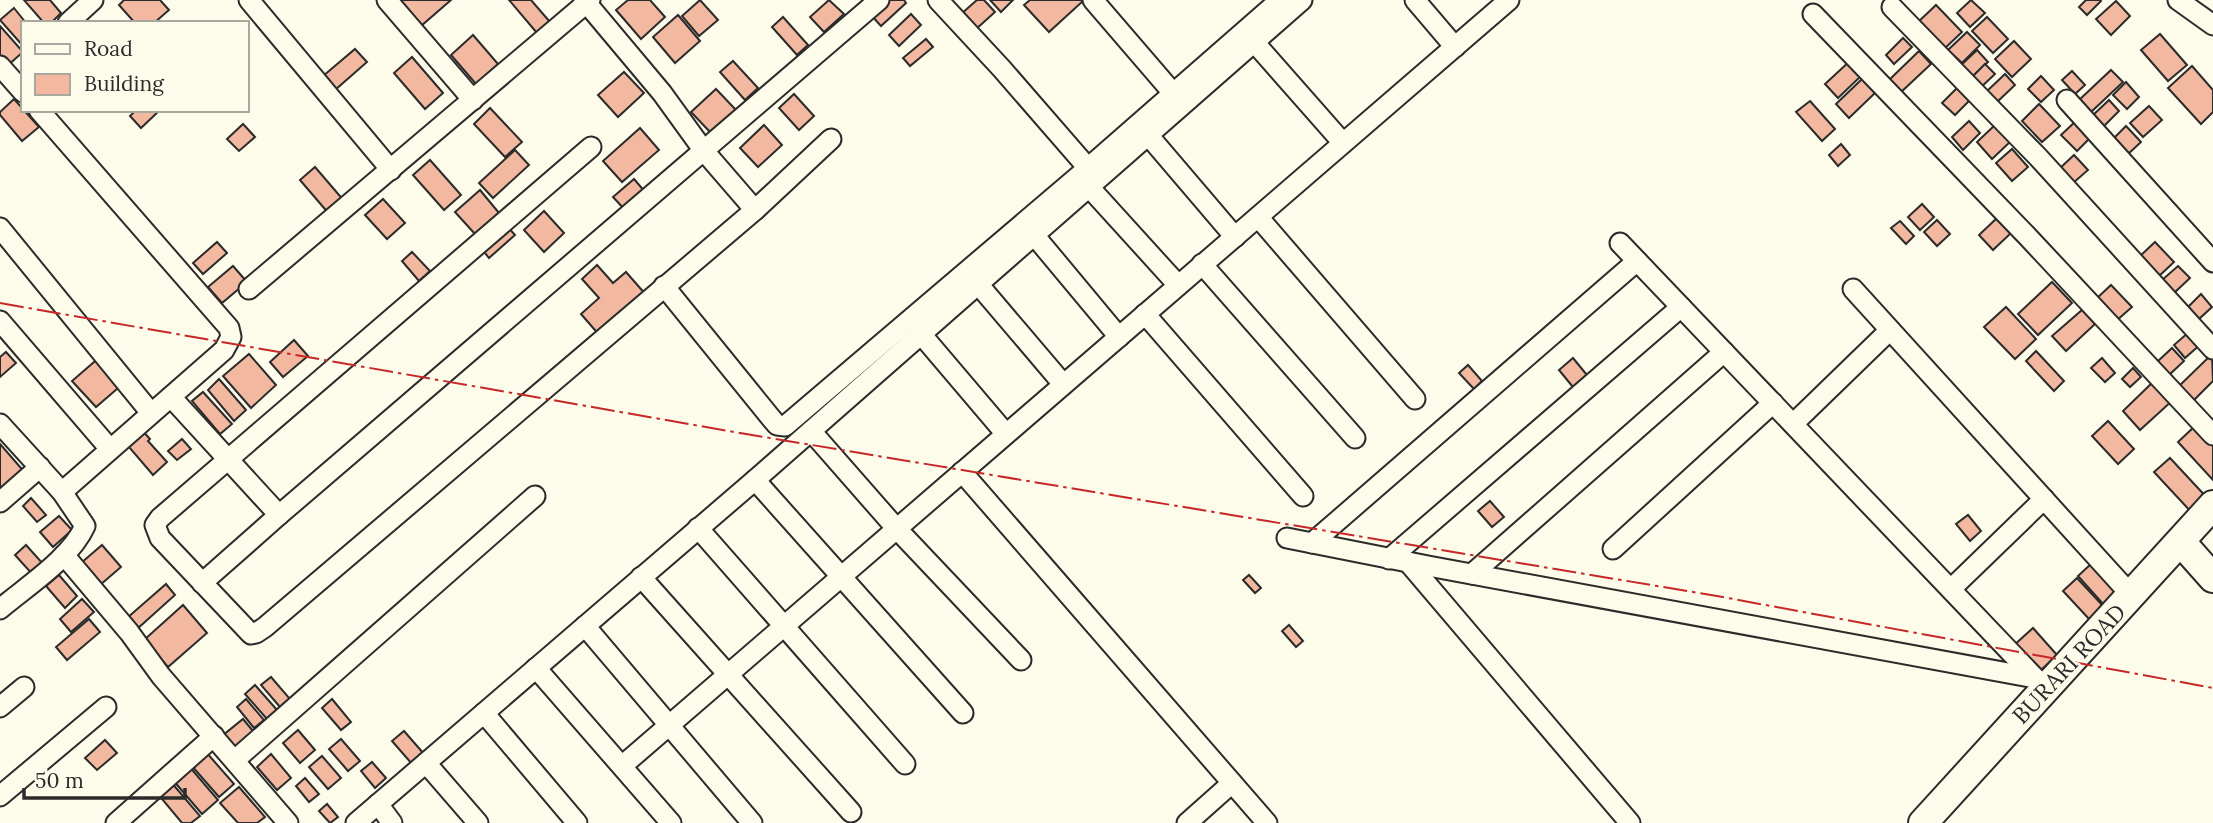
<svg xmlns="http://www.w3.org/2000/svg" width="2213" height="823" font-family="Lora,serif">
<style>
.building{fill:#f2b8a0;stroke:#2b2b2b;stroke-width:2}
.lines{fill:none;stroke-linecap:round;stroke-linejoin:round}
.street-casing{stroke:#2b2b2b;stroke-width:23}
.secondary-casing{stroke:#2b2b2b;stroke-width:32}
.street{stroke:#fdfbea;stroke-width:19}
.secondary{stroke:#fdfbea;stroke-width:28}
.power{stroke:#c62828;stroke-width:2;stroke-dasharray:24 5 3.5 5;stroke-linecap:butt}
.labels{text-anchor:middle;stroke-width:5;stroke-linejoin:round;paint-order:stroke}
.street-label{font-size:23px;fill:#2b2b2b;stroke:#fdfbea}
</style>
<rect width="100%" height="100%" fill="#fdfbea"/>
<g class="building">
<path d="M24 0H50L61 13 51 23H44Z"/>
<path d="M124 0H160L169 10 154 23H135L119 5Z"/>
<path d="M398 0H451L421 26Z"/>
<path d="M509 0H531L550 22 537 33Z"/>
<path d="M628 0H650L665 17 641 39 616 10Z"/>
<path d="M700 0 718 20 699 36 682 16Z"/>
<path d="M829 0 844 14 824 32 810 17Z"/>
<path d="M887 0H904L906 3 881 26 871 15Z"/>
<path d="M977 0H984L995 12 975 30 961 14Z"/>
<path d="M990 0H1013L1001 12Z"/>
<path d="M1030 0H1082L1083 1 1049 32 1024 5Z"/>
<path d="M1971 0 1985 13 1970 27 1957 13Z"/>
<path d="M2086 0H2100L2101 1 2087 15 2079 7Z"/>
<path d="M2116 1 2130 16 2111 35 2096 19Z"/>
<path d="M1936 5 1962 32 1942 51 1916 24Z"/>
<path d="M14 8 26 23H23V46L0 20Z"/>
<path d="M911 14 921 25 899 46 889 35Z"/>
<path d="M678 15 700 41 675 63 653 37Z"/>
<path d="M783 17 808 45 797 55 772 27Z"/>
<path d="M1987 17 2008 39 1993 53 1972 31Z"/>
<path d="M0 26 23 52 7 66 0 58Z"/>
<path d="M1967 32 1980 45 1962 63 1948 50Z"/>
<path d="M2160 34 2187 65 2168 81 2141 50Z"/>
<path d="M473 35 498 64 476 84 451 55Z"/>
<path d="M1903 38 1912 47 1894 64 1886 55Z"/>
<path d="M926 39 933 47 910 66 903 58Z"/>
<path d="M2014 41 2031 59 2012 77 1995 59Z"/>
<path d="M355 49 367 62 335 90 323 76Z"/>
<path d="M1977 50 1988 62 1969 80 1958 68Z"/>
<path d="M1919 51 1931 64 1899 94 1887 82Z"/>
<path d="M412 57 443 93 425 109 394 73Z"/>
<path d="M1851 60 1863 74 1838 98 1825 84Z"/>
<path d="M733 61 758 88 745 100 720 72Z"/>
<path d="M1985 64 1995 74 1978 90 1969 80Z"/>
<path d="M2192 66 2213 90V112L2201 124 2168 88Z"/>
<path d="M2111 70 2123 82 2090 113 2078 101Z"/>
<path d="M2072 71 2085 85 2075 94 2062 80Z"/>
<path d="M624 72 644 93 618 117 598 95Z"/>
<path d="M2005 74 2015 85 1996 103 1986 92Z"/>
<path d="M2041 76 2054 90 2041 102 2028 89Z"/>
<path d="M1862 79 1875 93 1849 118 1836 104Z"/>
<path d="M2126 82 2139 97 2127 109 2113 95Z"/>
<path d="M1957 88 1969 101 1955 115 1942 103Z"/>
<path d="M716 89 736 110 711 133 691 112Z"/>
<path d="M794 94 814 116 799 130 779 108Z"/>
<path d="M14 99 39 127 22 141 0 115V112Z"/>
<path d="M2109 100 2119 111 2102 128 2091 117Z"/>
<path d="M1810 101 1835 129 1822 141 1796 112Z"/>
<path d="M2039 104 2060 126 2042 142 2022 121Z"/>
<path d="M2149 106 2162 120 2143 137 2130 123Z"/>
<path d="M490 108 522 142 505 157 474 124Z"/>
<path d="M136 110H160L141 128 130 116Z"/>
<path d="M2077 120 2092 136 2077 151 2061 135Z"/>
<path d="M1969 121 1980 133 1963 150 1952 137Z"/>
<path d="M243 124 255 137 239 151 227 139Z"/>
<path d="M1996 124 2011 141 1992 159 1977 142Z"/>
<path d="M764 125 782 145 758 167 740 148Z"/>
<path d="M2126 126 2141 142 2126 156 2112 140Z"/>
<path d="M640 128 659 150 622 182 603 161Z"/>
<path d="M1841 144 1850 155 1838 166 1829 155Z"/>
<path d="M2012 149 2028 167 2012 181 1996 163Z"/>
<path d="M515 150 529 165 493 198 479 183Z"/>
<path d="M2074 155 2088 170 2072 184 2058 170Z"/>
<path d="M430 160 461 195 444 210 413 175Z"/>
<path d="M315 167 345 202 330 215 300 180Z"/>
<path d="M634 179 646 193 626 211 613 197Z"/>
<path d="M480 190 499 213 475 234 455 212Z"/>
<path d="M383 199 405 223 387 239 365 215Z"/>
<path d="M1922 204 1934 217 1920 230 1908 217Z"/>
<path d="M544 211 564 233 544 252 524 230Z"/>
<path d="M1997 218 2011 233 1993 250 1979 235Z"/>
<path d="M1937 220 1950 234 1937 246 1924 232Z"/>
<path d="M1900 221 1914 236 1906 244 1891 228Z"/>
<path d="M506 225 515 235 489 258 481 248Z"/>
<path d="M217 242 227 253 203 274 193 263Z"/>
<path d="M2155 242 2174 262 2157 278 2138 258Z"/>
<path d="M412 252 430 271 419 281 402 261Z"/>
<path d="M597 265 613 283 626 272 647 296 601 337 581 314 599 298 582 279Z"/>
<path d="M233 266 247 282 222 303 208 287Z"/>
<path d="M2178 266 2190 278 2174 293 2162 280Z"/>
<path d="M2052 282 2072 303 2038 335 2018 314Z"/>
<path d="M2111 285 2132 307 2116 321 2096 299Z"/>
<path d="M2201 294 2212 307 2199 319 2188 307Z"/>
<path d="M2006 307 2036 339 2015 359 1984 327Z"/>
<path d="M2082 310 2095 324 2066 351 2052 336Z"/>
<path d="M2190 331 2202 343 2185 358 2174 345Z"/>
<path d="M294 340 308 356 283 377 270 362Z"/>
<path d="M2172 348 2184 361 2169 375 2157 362Z"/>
<path d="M2036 351 2064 381 2054 391 2026 361Z"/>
<path d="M6 352 16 363 0 377V357Z"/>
<path d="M249 354 276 385 251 408 223 376Z"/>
<path d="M2212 354 2213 381 2191 403 2177 388Z"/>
<path d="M101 356 124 383 96 407 72 381Z"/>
<path d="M1573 358 1591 380 1577 392 1559 370Z"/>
<path d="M2102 358 2115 373 2105 382 2091 368Z"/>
<path d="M1468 365 1482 381 1474 389 1459 373Z"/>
<path d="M2133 368 2141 377 2130 387 2122 379Z"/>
<path d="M219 379 246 410 234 421 208 390Z"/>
<path d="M2155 380 2173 400 2140 430 2123 411Z"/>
<path d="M203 392 232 424 220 434 192 401Z"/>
<path d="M2108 421 2134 449 2118 464 2092 436Z"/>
<path d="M2195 426 2213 446V480L2178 442Z"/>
<path d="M140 428 150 439 148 441 167 462 153 475 123 440Z"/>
<path d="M182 439 191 449 177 460 168 451Z"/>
<path d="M0 444 27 475 0 499Z"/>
<path d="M2170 458 2210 501 2194 515 2154 472Z"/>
<path d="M31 498 46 515 37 522 23 506Z"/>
<path d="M1490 501 1504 517 1492 527 1478 511Z"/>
<path d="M1968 515 1981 531 1970 541 1956 524Z"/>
<path d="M59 516 72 530 53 547 40 532Z"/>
<path d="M26 545 45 566 33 575 15 555Z"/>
<path d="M102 545 121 567 100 585 81 563Z"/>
<path d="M2092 563 2119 592 2104 605 2078 576Z"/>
<path d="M59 575 77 596 65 608 46 586Z"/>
<path d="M1249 575 1261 588 1255 593 1243 580Z"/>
<path d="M2077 578 2104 607 2090 620 2063 591Z"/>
<path d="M166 584 175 595 137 629 127 618Z"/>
<path d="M82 599 94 612 71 632 60 619Z"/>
<path d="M183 605 207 633 168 667 144 640Z"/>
<path d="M89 619 100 632 67 660 56 647Z"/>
<path d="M1289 625 1303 641 1296 647 1282 631Z"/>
<path d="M2033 628 2057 655 2038 673 2013 646Z"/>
<path d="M271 677 290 699 280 707 261 685Z"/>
<path d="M255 685 277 710 267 719 245 694Z"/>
<path d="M246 699 264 720 254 728 237 707Z"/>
<path d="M332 699 351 722 341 730 322 708Z"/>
<path d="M243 719 253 731 233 749 222 736Z"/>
<path d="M298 730 315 750 300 763 283 743Z"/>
<path d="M404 731 424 754 412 764 392 741Z"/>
<path d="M341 739 360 761 348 771 329 749Z"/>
<path d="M105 740 117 753 97 770 85 758Z"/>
<path d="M206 752 234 784 219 797 191 765Z"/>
<path d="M271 754 291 778 277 790 257 767Z"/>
<path d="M322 756 341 778 328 789 309 767Z"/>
<path d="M372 762 386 778 375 788 361 771Z"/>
<path d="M188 765 218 800 202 814 172 779Z"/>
<path d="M305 778 319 794 309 802 296 786Z"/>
<path d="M171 782 200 816 191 823H182L157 793Z"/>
<path d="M239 787 265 817 257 823H238L220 803Z"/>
<path d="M327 804 338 817 330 823 319 811Z"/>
</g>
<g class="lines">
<defs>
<g id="street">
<path d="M249 0 391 170"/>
<path d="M387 0 473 100"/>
<path d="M584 0 662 93 704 151 755 210"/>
<path d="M938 0 1002 69 1088 168"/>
<path d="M1093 0 1173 93"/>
<path d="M1415 0 1455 47"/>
<path d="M2178 0 2213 25"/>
<path d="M1892 7 2038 157 2213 349"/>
<path d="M1813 14 2028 237 2213 435"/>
<path d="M68 23 93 0"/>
<path d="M1254 42 1343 143"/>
<path d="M0 66 23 92"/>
<path d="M2067 100 2213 262"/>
<path d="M39 110 229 328 231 337 224 350 62 492"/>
<path d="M1148 135 1235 237"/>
<path d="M591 147 160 518 155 525 160 538 251 634 256 633 265 627 755 210 831 139"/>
<path d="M1089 187 1178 285"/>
<path d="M1258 217 1415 399"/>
<path d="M0 228 151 413"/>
<path d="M1034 235 1119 337"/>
<path d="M1620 243 2038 681"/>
<path d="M1202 264 1355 438"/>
<path d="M978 284 1063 384"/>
<path d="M664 286 771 418 777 425 785 426 1088 168 1280 0"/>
<path d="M249 289 590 0"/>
<path d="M1853 289 2132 596"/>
<path d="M1145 314 1303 496"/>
<path d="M0 321 110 449"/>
<path d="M921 334 1006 434"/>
<path d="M171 397 279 515"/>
<path d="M0 424 62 492 85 526C70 559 27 586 0 609"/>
<path d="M1793 424 1890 330"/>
<path d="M811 431 896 528 1021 660"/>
<path d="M962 472 1267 823"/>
<path d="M755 480 963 713"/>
<path d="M0 502 40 467"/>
<path d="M698 528 905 764"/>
<path d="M1287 538 1428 566 2035 678"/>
<path d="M1312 543 1637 261"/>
<path d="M1613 549 1773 403"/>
<path d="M64 555 129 632 161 676 288 823"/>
<path d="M1389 559 1681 307"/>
<path d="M1408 562 1630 823"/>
<path d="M1472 574 1724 352"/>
<path d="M641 577 851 812"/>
<path d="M202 583 279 515 879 0"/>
<path d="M1951 589 2044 499"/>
<path d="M585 626 752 823"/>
<path d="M536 668 671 823"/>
<path d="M0 707 24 687"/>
<path d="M484 713 577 823"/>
<path d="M235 760 535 496"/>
<path d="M426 763 478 823"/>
<path d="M622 766 1509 0"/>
<path d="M0 796 106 707"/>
<path d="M378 804 392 823"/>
<path d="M116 823 214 736"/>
<path d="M356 823 755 480 1302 0"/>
<path d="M1187 823 1232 783"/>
</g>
<g id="secondary">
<path d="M2181 542 2213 578"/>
<path d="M1923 823 2213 505"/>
</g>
</defs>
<use href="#street" class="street-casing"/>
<use href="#secondary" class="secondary-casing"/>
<use href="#street" class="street"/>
<use href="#secondary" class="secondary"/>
<path class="power" d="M0 303 740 433 1717 596 2213 688"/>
</g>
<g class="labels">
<g class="street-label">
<text transform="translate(2069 664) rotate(-47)" y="8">BURARI ROAD</text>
</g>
</g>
<rect x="21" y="21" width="228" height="91" fill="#fdfbea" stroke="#a9a89e" stroke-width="2"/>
<rect x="35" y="44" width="35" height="10" fill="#fdfbea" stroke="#a9a89e" stroke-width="2"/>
<text x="84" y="56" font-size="21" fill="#2b2b2b">Road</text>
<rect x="35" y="74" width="35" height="21" fill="#f2b8a0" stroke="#a9a89e" stroke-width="2"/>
<text x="84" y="91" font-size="21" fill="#2b2b2b">Building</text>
<path d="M24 788v10h161v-10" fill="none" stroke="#2b2b2b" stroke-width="3.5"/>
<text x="35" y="788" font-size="21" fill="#2b2b2b" stroke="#fdfbea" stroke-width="5" paint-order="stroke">50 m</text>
</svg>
